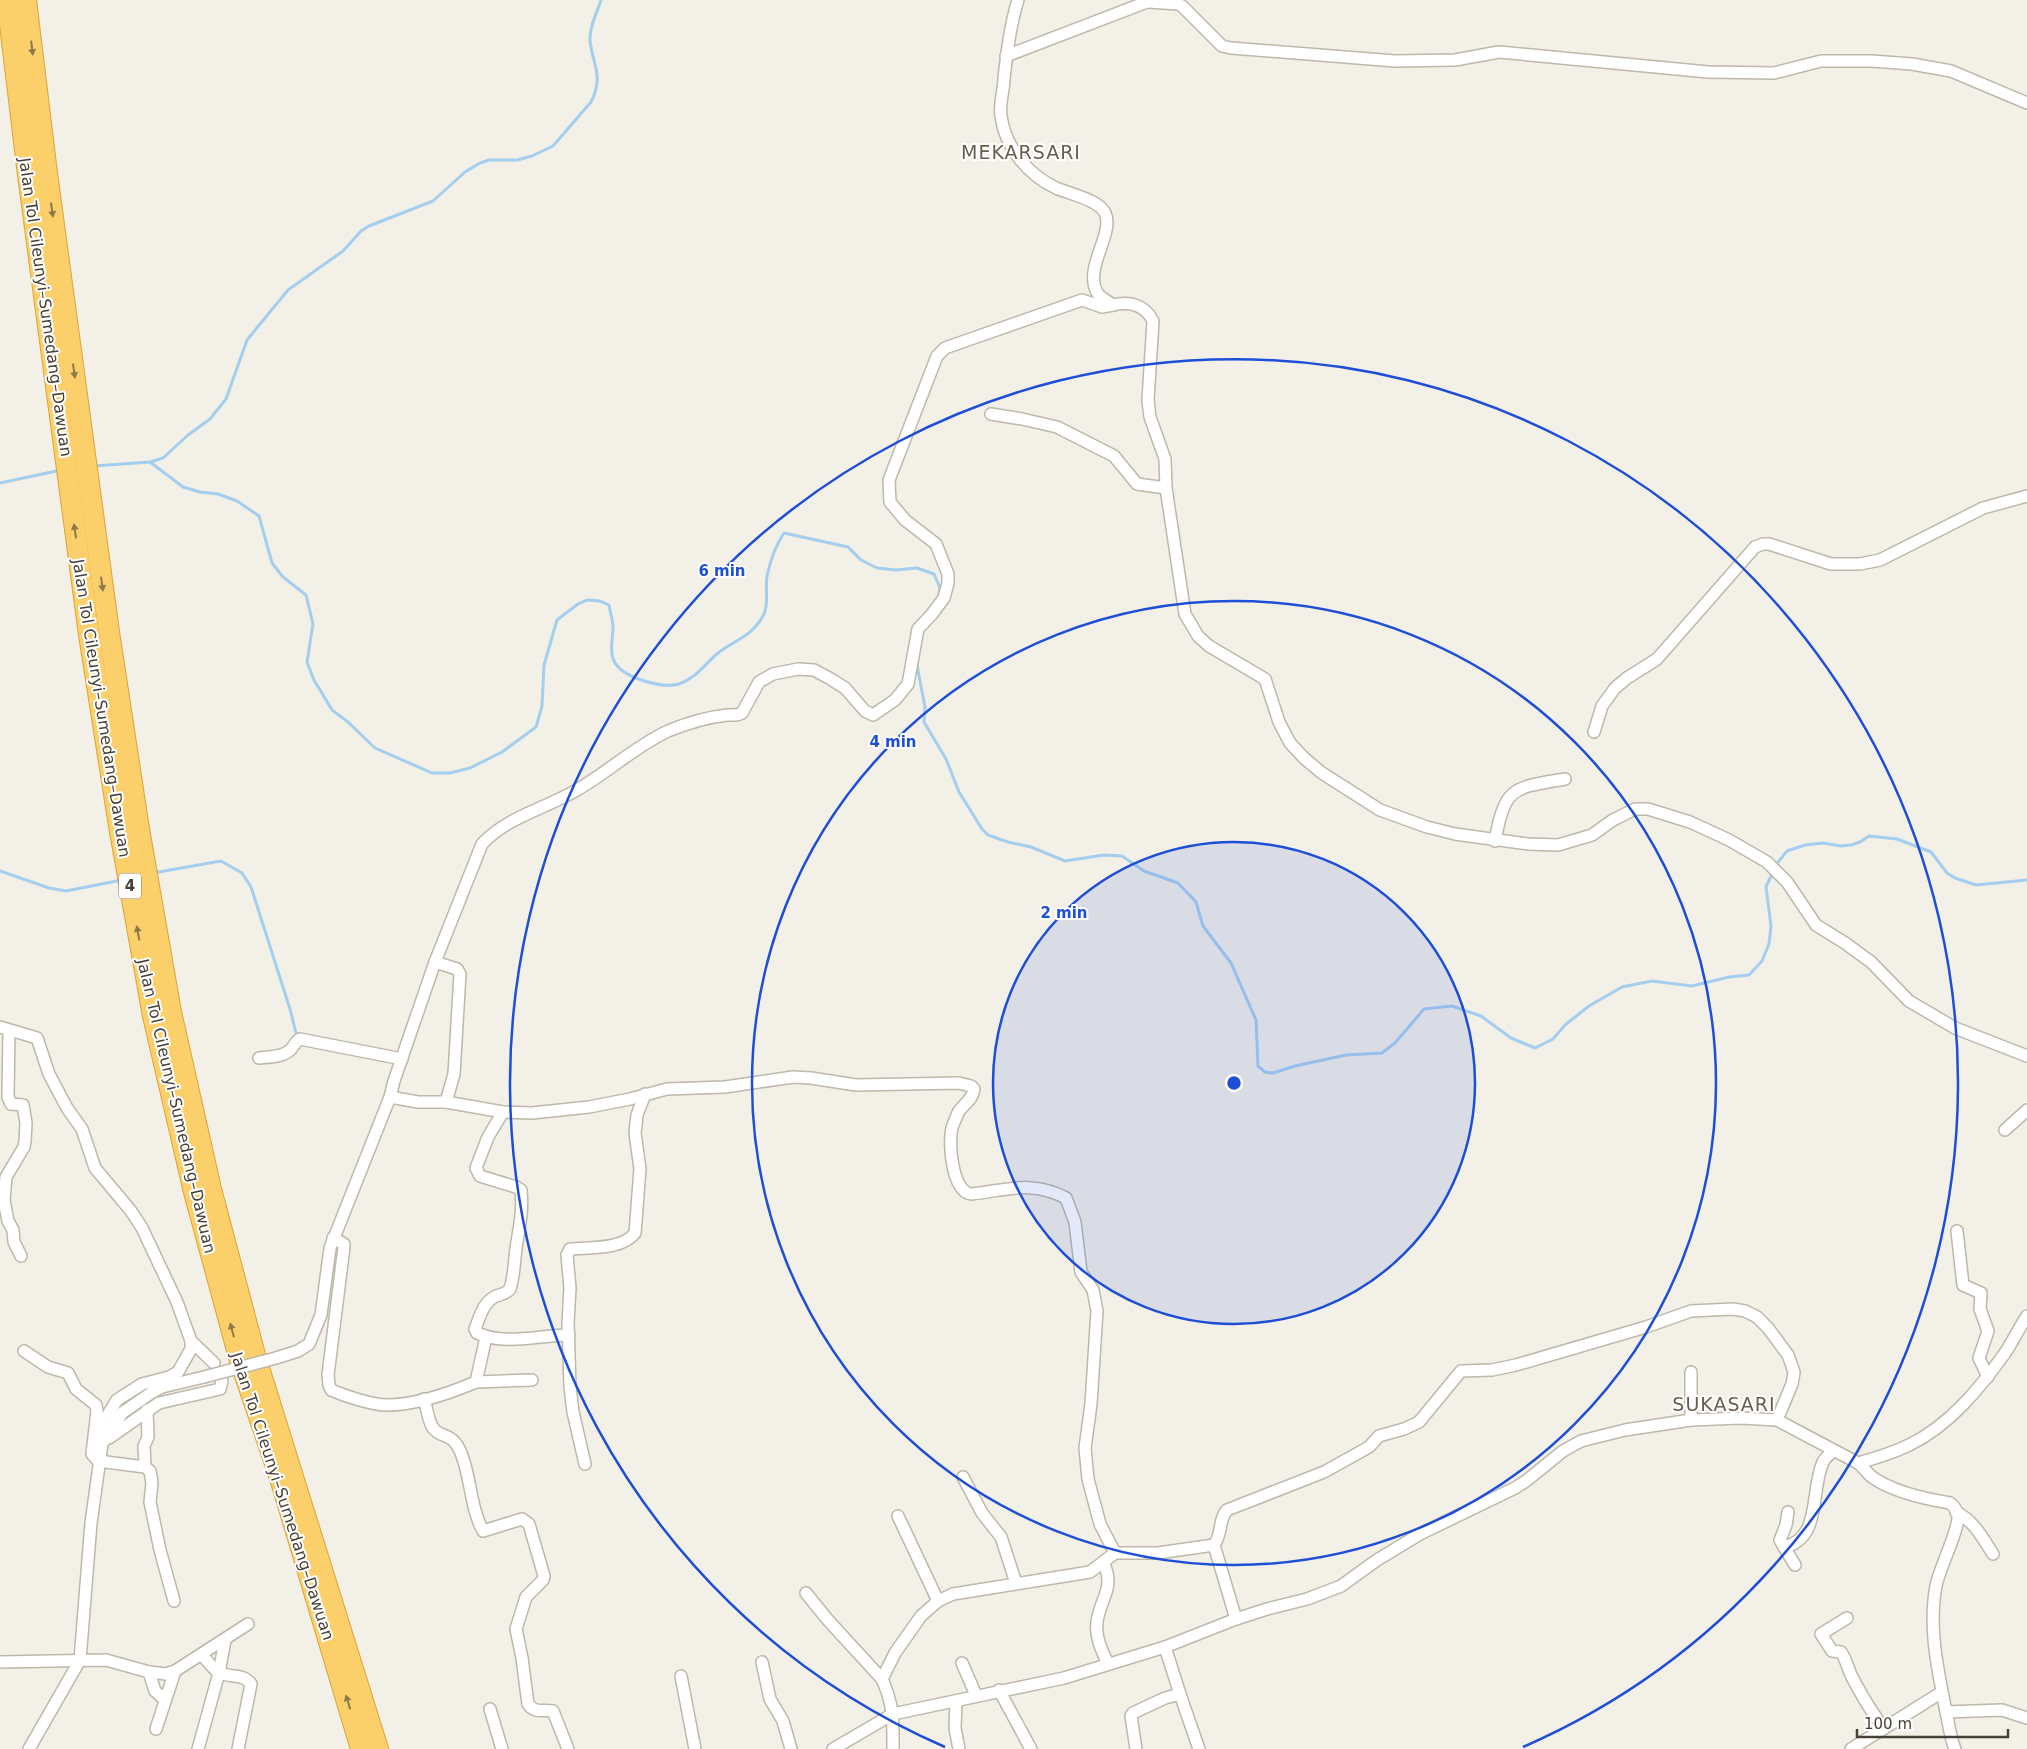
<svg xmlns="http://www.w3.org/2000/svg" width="2027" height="1749" font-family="'DejaVu Sans',sans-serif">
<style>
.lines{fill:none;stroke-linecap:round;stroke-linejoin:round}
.stream{stroke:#a4ceef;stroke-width:3}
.minor-casing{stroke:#beb8aa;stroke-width:14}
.motorway-casing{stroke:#daa43a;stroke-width:22}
.minor{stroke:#fff;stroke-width:11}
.motorway{stroke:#fbcf6a;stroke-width:20}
.minor-bridge-casing{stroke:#beb8aa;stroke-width:14;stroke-linecap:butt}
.minor-bridge{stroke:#fff;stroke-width:11}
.oneway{fill:#8e794b}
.ring{fill:none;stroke:#1d4ed8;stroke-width:2.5}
.labels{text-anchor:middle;stroke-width:4;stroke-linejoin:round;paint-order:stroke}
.shield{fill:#fff;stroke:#7e7972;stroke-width:1}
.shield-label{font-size:15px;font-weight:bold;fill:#464036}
.street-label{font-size:16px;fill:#464036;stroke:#fff}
.quarter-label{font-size:19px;letter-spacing:1px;fill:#685e4d;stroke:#fff}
.centre{fill:#1d4ed8;stroke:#fff;stroke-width:2.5}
.ring-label{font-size:15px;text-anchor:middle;font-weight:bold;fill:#1d4ed8;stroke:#fff;stroke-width:4;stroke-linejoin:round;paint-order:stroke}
</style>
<rect width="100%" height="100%" fill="#f3f0e7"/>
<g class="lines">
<g class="stream">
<path d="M150 462 183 487 200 492 218 494 237 501 259 516 272 563 283 577 306 595 313 624 307 662 314 680 332 710 348 722 375 748 432 773H450L470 768 502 752 536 727 542 706 544 665 557 620 578 604 587 600 600 601 609 605C610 612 613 620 613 627 613 638 609 651 614 661 622 678 663 689 679 684 696 678 705 664 718 653 736 639 752 637 764 614 769 604 765 587 767 576 770 562 776 545 784 533L848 547 861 560 877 568 896 570 917 568 934 574 940 588 938 598"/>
<path d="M94 466 150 462 163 458 188 435 210 419 226 399 247 340 288 290 343 251 361 231 369 226 433 201 465 172 480 163 489 160H517L532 156 553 146 591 102C604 76 593 66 590 41 589 27 597 13 601 0"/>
<path d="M0 483 61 470"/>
<path d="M916 660 925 707 924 722 946 759 959 792 982 829 988 835 1008 842 1031 847 1065 861 1104 855 1122 856 1144 871 1178 883 1196 902 1203 926 1231 963 1256 1020 1258 1066 1265 1072 1273 1073 1295 1066 1346 1055 1382 1053 1395 1043 1424 1009 1452 1006 1481 1016 1511 1038 1535 1048 1553 1039 1565 1025 1589 1006 1622 987 1652 981 1692 986 1729 977 1749 975 1762 961 1769 944 1771 926 1766 887 1773 872"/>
<path d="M1775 866 1787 851 1805 845 1823 843 1841 846 1851 845 1860 842 1869 836 1897 839 1931 852 1947 873 1955 878 1976 885 2027 880"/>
<path d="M0 871 49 888 66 891 122 880"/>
<path d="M153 873 221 861 242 873 251 887 290 1009 297 1037"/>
</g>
<defs>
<g id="minor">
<path d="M1018 0C1010 26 1007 52 1004 78 1004 90 999 104 1001 116 1005 147 1028 175 1056 188 1070 194 1099 200 1105 213 1115 234 1082 269 1098 294 1101 298 1109 302 1113 305 1130 301 1145 305 1153 321L1148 400 1150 417 1165 459 1166 488 1185 614 1198 636 1209 646 1265 679 1279 722 1290 743 1304 758 1322 773 1380 810 1427 827 1455 834 1528 844 1558 845 1592 835 1613 820 1635 809H1648L1690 822 1729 840 1767 862 1787 882 1816 925 1845 943 1871 962 1909 1001 1955 1028 2027 1056"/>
<path d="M1149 2 1178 4 1182 6 1222 46 1231 48 1395 61 1455 60 1499 52 1708 72 1774 73 1821 61H1872L1912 64 1951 71 2027 103"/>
<path d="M1006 56 1152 0"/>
<path d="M991 414 1022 419 1057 427 1114 456 1137 484 1166 488"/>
<path d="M1594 732 1602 706 1615 688 1627 678 1657 659 1755 547 1763 544H1769L1831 564H1860L1880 560 1983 508 2027 496"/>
<path d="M1495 841C1505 786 1513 788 1565 779"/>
<path d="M435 962 457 969 460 974 454 1074 446 1102"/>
<path d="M0 1027 37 1038 49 1074 67 1108 82 1129 95 1168 131 1211 142 1228 177 1302 191 1341V1349L178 1372 169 1377 142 1384 117 1400 104 1421 102 1444"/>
<path d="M9 1031 8 1097 11 1104 23 1105 26 1123 25 1141 24 1147 6 1177 4 1200 8 1221 13 1230 14 1242 21 1256"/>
<path d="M259 1058C268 1057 282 1057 289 1051 294 1048 294 1042 300 1039L402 1059"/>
<path d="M390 1097 418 1102H446L503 1112"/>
<path d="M2005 1130 2027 1110"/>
<path d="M1957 1231 1963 1285 1981 1293 1980 1309 1988 1331 1979 1358 1988 1377"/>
<path d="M333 1238 344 1244V1247L328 1375 329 1385 331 1390C345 1396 372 1405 387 1405 415 1405 450 1393 476 1382L486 1337"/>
<path d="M569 1335C539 1335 506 1346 477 1333L475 1329C480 1317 483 1302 496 1296 502 1294 506 1294 510 1289 515 1273 514 1258 517 1242 520 1224 523 1209 521 1190L516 1187 480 1176 476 1168 488 1137 503 1112 532 1113 589 1107 630 1099 667 1089 725 1087 793 1077 811 1078 856 1085 959 1083 971 1086 974 1089C973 1099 965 1103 959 1111 957 1115 955 1120 953 1125 947 1140 952 1194 972 1194 1006 1190 1033 1180 1066 1198L1075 1222 1081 1272 1093 1290 1097 1311 1091 1404 1085 1448 1088 1479 1100 1524 1115 1553"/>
<path d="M191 1341 214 1363"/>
<path d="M24 1351 48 1367 68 1373 76 1389 96 1405 97 1411 92 1454 98 1461 145 1467 150 1471 152 1483 150 1502 160 1550 174 1601"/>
<path d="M276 1358 298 1351 309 1344 321 1315 330 1248 390 1097 394 1081 435 962 482 844C507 817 544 809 575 791 607 773 634 747 668 731 685 724 709 717 727 715 733 715 737 716 742 713L759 682 773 674 798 669 814 670 829 678 845 688 865 711 873 715 895 700 908 684 918 629 932 614 944 598 948 583V574L936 544 905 520 890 502 889 480 937 356 945 348 1082 300 1102 307 1113 305"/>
<path d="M1691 1372V1420"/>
<path d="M476 1382 532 1380"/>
<path d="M424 1399C427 1408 428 1421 433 1428 441 1439 452 1431 461 1453 471 1477 470 1507 483 1531L522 1519 529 1524 544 1576 543 1580 526 1597 516 1629 522 1658 528 1704C535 1714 543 1709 553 1711L568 1749"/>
<path d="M109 1438 159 1403 220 1389 222 1381"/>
<path d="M1858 1463C1863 1467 1867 1473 1872 1477 1893 1492 1925 1499 1950 1503 1954 1506 1957 1511 1958 1516 1959 1530 1939 1569 1936 1586 1928 1628 1938 1670 1946 1712 1949 1724 1950 1737 1955 1749"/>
<path d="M585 1464 573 1412 570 1387 568 1323 570 1288 567 1255 570 1249C590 1247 622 1250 635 1233L640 1169 635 1133 637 1115 645 1094"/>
<path d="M145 1467 144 1446 148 1437 147 1410"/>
<path d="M963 1477 982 1513 1001 1537 1016 1583"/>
<path d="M1788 1512 1786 1525 1780 1540 1784 1547C1822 1539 1810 1490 1823 1462 1825 1458 1830 1454 1833 1451"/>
<path d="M1956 1512C1974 1521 1982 1537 1993 1554"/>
<path d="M898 1516 938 1601"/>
<path d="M1214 1545 1236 1619"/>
<path d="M1784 1547 1795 1565"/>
<path d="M1103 1562C1116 1588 1100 1598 1097 1622 1095 1637 1102 1651 1108 1664"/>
<path d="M806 1593 827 1619 882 1679"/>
<path d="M1847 1618 1821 1634 1832 1651 1841 1652C1846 1659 1848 1669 1852 1677 1862 1696 1871 1712 1884 1728"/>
<path d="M202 1655C207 1660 212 1668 218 1672 228 1678 244 1673 251 1684L238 1749"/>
<path d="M0 1662 106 1660 149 1672 166 1674 175 1671 248 1624"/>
<path d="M762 1662 770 1699 783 1721 791 1749"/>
<path d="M962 1663 976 1695"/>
<path d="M149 1672 155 1691 165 1700"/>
<path d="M681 1676 695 1749"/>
<path d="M999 1690 1031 1749"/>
<path d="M1180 1694 1199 1749"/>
<path d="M956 1701 955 1728 959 1749"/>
<path d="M490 1709 502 1749"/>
<path d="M1946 1712 2002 1710 2027 1718"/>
<path d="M156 1729 175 1671"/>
<path d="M29 1749 80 1660 91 1523 102 1444 122 1413 151 1393 162 1387 204 1377"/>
<path d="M198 1749 219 1673 225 1640"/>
<path d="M833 1749 893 1714 1064 1678 1165 1647 1236 1619 1267 1609 1307 1599 1341 1586 1377 1560 1420 1534 1515 1488 1526 1481 1563 1451 1581 1441 1625 1430 1691 1420 1740 1418 1777 1420 1858 1463C1876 1458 1893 1453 1909 1445 1949 1426 1980 1388 2005 1353 2013 1341 2019 1328 2027 1316"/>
<path d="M893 1749C893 1720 894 1706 882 1679L895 1653 921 1616 938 1601 953 1594 1090 1572 1115 1553H1158L1214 1545C1223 1533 1218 1520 1227 1510L1324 1472 1369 1447 1379 1436 1404 1429 1419 1422 1461 1371 1492 1370 1516 1365 1646 1327 1691 1311 1733 1309 1745 1311 1757 1317 1768 1328 1788 1355 1794 1372 1792 1384 1777 1420"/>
<path d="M1136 1749 1131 1716 1133 1713 1165 1698 1180 1694 1165 1647"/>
<path d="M1851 1749 1942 1692"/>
</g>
<g id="motorway">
<path d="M7 0 28 175 89 635 120 832 153 1016 194 1192 240 1361 280 1478 361 1749"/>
<path d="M26 0 47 173 109 632 139 829 171 1012 211 1189 255 1355 378 1749"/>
</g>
</defs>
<use href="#minor" class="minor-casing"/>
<use href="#motorway" class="motorway-casing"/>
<use href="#minor" class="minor"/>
<use href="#motorway" class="motorway"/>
<defs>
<path id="minor-bridge" d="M204 1377 276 1358"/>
</defs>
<use href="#minor-bridge" class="minor-bridge-casing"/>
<use href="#minor-bridge" class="minor-bridge"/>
</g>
<defs><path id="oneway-solid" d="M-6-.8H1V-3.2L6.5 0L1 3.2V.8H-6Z" transform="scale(1.25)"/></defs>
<g class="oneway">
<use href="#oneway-solid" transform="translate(32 48) rotate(83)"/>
<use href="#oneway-solid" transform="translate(52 210) rotate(82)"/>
<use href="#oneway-solid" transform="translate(74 371) rotate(82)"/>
<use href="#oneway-solid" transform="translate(75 531) rotate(-98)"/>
<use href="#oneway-solid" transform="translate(102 584) rotate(82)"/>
<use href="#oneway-solid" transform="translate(138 933) rotate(-100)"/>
<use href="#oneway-solid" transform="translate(232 1330) rotate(-105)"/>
<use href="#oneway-solid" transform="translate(348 1702) rotate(-107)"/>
</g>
<circle cx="1234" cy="1083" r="241" fill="#1d4ed8" fill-opacity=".12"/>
<g class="ring">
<circle cx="1234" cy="1083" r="241"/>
<circle cx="1234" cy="1083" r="482"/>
<path d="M945 1747A724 724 0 1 1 1523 1747"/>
</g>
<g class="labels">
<rect class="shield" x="119" y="873.5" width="22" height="25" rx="4"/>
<g class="shield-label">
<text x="130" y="891">4</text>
</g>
<g class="street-label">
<text transform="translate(46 307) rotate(82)" y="6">Jalan Tol Cileunyi–Sumedang–Dawuan</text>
<text transform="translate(102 708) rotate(81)" y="6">Jalan Tol Cileunyi–Sumedang–Dawuan</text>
<text transform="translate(177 1106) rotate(77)" y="6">Jalan Tol Cileunyi–Sumedang–Dawuan</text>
<text transform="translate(283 1496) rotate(72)" y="6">Jalan Tol Cileunyi–Sumedang–Dawuan</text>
</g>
<g class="quarter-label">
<text x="1021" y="159">MEKARSARI</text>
<text x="1724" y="1411">SUKASARI</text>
</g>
</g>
<circle cx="1234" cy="1083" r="8" class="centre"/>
<g class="ring-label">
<text x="722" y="576">6 min</text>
<text x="893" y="747">4 min</text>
<text x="1064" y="918">2 min</text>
</g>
<path d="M1857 1729v8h151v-8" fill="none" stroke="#464036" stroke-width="2.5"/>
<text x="1864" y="1729" font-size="15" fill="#464036" stroke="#ffffff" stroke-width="4" paint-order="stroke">100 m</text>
</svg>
